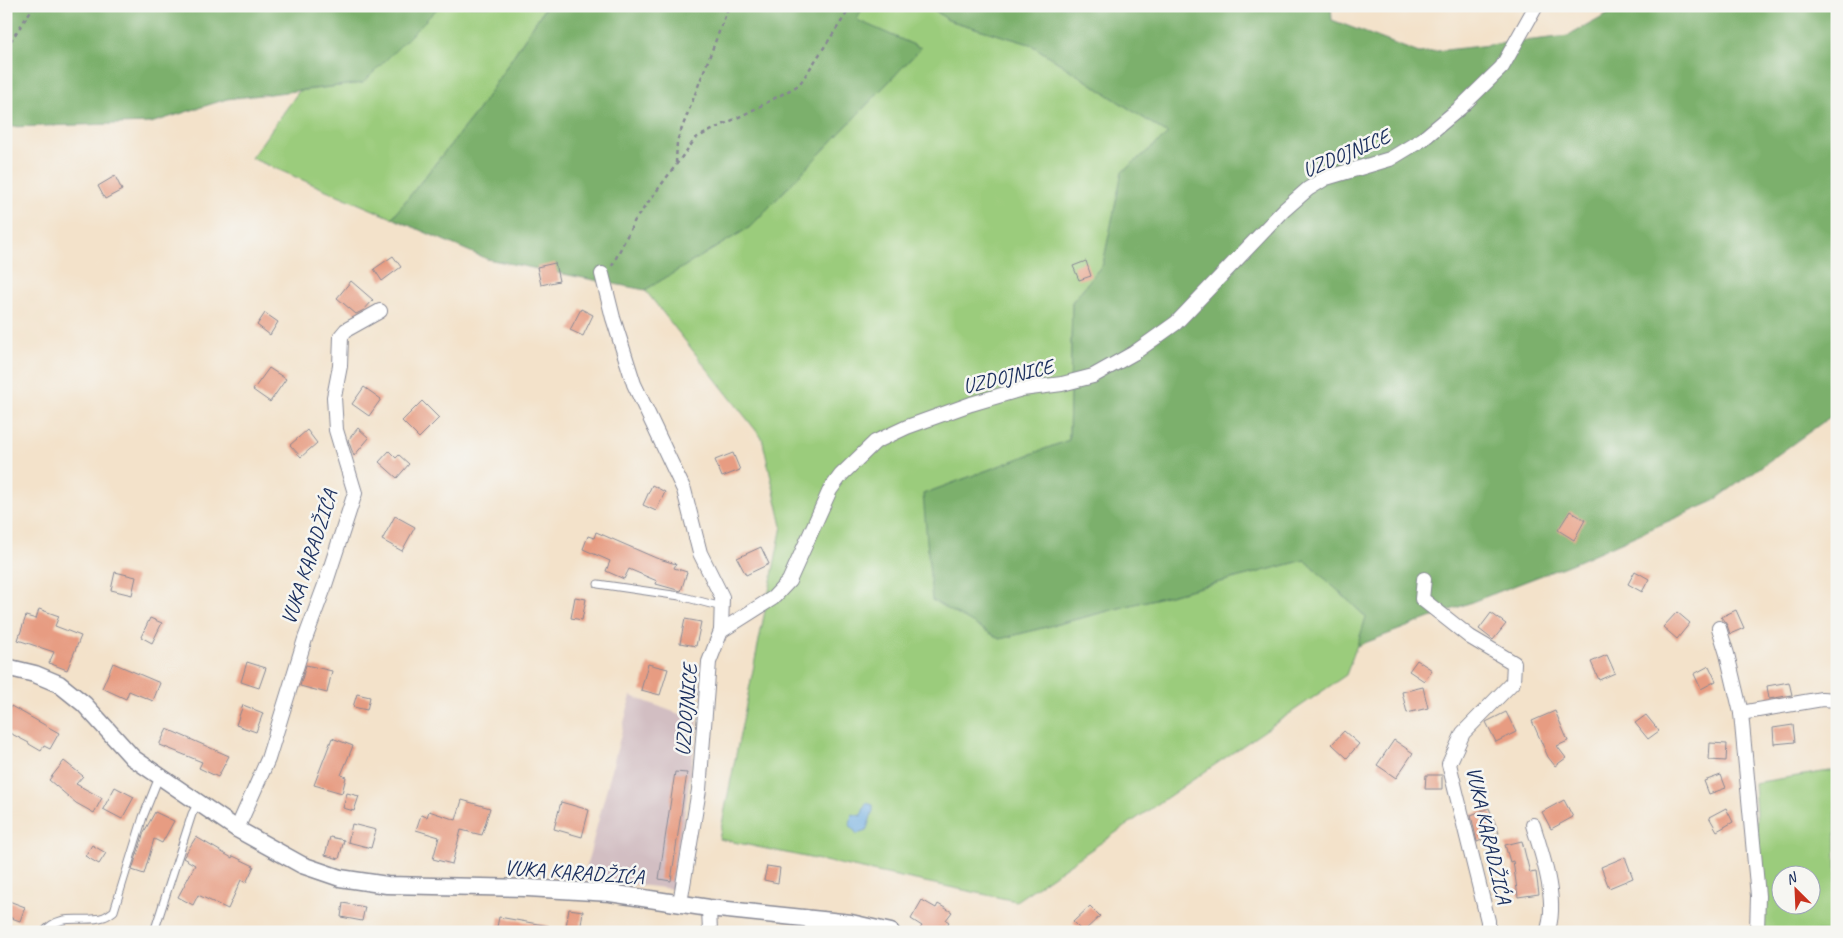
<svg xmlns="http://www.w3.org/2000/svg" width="1843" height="938" font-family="Caveat,sans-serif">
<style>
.industrial{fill:#d2bec2}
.green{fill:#9bcc7c;stroke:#5b7e6d;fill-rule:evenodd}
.forest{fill:#7cb06c;stroke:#4c7065}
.water{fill:#6fade1;stroke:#456ea0}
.building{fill:#e79c82}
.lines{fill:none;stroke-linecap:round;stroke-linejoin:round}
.service-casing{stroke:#878894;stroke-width:9}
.minor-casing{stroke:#878894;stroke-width:16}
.tertiary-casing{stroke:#878894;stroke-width:19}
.path{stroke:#878894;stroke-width:2.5;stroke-dasharray:4 4;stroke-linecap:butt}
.service{stroke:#fff;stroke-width:7}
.minor{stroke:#fff;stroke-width:14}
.tertiary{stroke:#fff;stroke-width:16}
.labels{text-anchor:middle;stroke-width:5;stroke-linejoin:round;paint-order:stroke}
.street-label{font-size:21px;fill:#1b2f5e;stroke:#f6f6f2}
</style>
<rect width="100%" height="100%" fill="#f6f6f2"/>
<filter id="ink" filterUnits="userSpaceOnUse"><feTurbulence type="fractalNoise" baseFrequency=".02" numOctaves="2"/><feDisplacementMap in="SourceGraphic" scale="10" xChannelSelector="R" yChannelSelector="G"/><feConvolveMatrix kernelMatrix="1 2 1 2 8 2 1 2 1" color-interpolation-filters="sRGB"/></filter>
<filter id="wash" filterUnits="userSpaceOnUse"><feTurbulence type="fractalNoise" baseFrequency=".0096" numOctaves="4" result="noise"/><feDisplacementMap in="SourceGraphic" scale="20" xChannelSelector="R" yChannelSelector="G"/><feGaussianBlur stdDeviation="1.12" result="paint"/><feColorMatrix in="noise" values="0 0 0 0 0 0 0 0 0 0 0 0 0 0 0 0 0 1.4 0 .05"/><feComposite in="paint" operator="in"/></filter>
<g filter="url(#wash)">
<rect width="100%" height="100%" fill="#f3e2ca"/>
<path class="industrial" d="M631 696 698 721 673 889 583 879Z"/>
<g class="green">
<path d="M440 6H546L478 110 392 218 251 158 299 91 363 83Z"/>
<path d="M863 6H929L948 20 1030 44 1168 134 1123 172 1103 264 1072 302 1069 440 923 494 1000 639 1305 560 1367 618 1346 675 1016 901 719 839 782 526 762 438 645 290 750 227 921 48 856 20Z"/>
<path d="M1835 770 1837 932H1764L1754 783ZM1780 876H1810V906H1780Z"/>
</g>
<g class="forest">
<path d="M6 6H440L363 83 227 99 151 123 6 127Z"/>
<path d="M546 6H863L857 20 921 48 750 227 645 290 487 259 392 218 478 110Z"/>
<path d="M929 6H1331L1332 20 1419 53 1568 36 1623 6H1837V412L1712 502 1571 564 1357 646 1366 617 1305 560 1000 639 932 600 923 494 1069 440 1072 302 1103 264 1122 172 1168 134 1030 44 948 20Z"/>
</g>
<path class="water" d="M866 803 873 805V811L866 831 857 834 850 825 852 814 861 816Z"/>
<g id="blocks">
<g class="building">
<path d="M115 176 122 190 105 199 98 186Z"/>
<path d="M393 256 401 267 382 281 374 269Z"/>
<path d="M1086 261 1091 276 1079 280 1073 266Z"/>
<path d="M555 263 559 281 541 285 537 267Z"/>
<path d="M351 281 373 300 364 310 356 314 337 298Z"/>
<path d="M581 309 593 315 583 336 570 330Z"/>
<path d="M265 313 278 322 270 335 257 325Z"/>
<path d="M269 368 286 379 270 402 253 390Z"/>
<path d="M364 387 381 399 369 416 352 404Z"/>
<path d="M422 401 439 418 419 438 402 421Z"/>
<path d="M358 428 369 438 354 456 348 440Z"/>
<path d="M307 430 317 443 301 457 290 445Z"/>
<path d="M389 451 396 458 399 455 409 464 397 478 379 462Z"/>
<path d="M733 453 740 470 722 477 715 460Z"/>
<path d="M652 485 665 492 656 511 643 505Z"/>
<path d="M1570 511 1585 520 1574 540 1558 530Z"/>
<path d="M395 516 415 527 402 551 382 540Z"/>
<path d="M596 532 656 558 676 564 674 568 687 572 681 591 656 584 657 581 629 569 624 579 606 571 610 561 583 549 588 536 594 538Z"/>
<path d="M761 547 769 564 746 575 737 558Z"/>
<path d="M1635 571 1649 579 1642 592 1628 584Z"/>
<path d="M115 572 136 577 132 595 111 590Z"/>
<path d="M575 597 586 599 582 620 571 618Z"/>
<path d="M39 609 59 616 55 626 81 636 67 670 49 663 54 652 18 640 26 616 36 619Z"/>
<path d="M1736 610 1744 628 1730 634 1727 625 1721 617Z"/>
<path d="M1677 612 1690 623 1677 639 1663 627Z"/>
<path d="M1491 613 1506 624 1493 640 1479 629Z"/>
<path d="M150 618 162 623 152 643 141 637Z"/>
<path d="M685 619 701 622 696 646 680 643Z"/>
<path d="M1607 655 1615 673 1599 680 1591 662Z"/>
<path d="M1417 660 1432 670 1424 681 1409 671Z"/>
<path d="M247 662 266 668 259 688 241 682Z"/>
<path d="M113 663 160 683 153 701 129 691 126 699 102 688Z"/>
<path d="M648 664 668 669 660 695 641 690Z"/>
<path d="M306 665 332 671 327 693 300 686Z"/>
<path d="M1709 666 1716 681 1701 689 1694 674Z"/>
<path d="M1789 682 1792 695 1769 699 1767 686Z"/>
<path d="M1423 687 1428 708 1407 713 1402 692Z"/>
<path d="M357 694 370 697 367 710 353 707Z"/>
<path d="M243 705 263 713 256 732 236 725Z"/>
<path d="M11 706 59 733 50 749 44 746 41 751 29 744V743L6 731V715Z"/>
<path d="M1555 711 1568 741 1557 746 1566 758 1555 766 1548 757 1532 721Z"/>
<path d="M1506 712 1516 732 1496 742 1486 722Z"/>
<path d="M1646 715 1659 731 1648 739 1635 723Z"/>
<path d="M1793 725 1795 742 1774 744 1773 728Z"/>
<path d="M167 729 229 756 218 777 199 768 202 762 160 745V743Z"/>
<path d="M1344 731 1359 744 1347 758 1332 744Z"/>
<path d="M332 738 353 746 341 775 346 777 342 793 314 785Z"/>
<path d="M1394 740 1413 753 1396 778 1377 765Z"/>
<path d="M1710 743 1727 744 1726 761 1709 760Z"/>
<path d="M64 761 83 776 76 784 102 798 94 813 76 803 49 780Z"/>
<path d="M675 772 687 773 671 881 659 879Z"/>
<path d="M1426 775H1442V789H1425Z"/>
<path d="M1721 775 1726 788 1709 794 1704 781Z"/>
<path d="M115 787 134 797 122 819 103 809Z"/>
<path d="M347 793 359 796 354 811 343 808Z"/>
<path d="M462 800 490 808 482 835 461 830 452 864 433 859 439 837 416 830 421 815 427 817 429 811 456 820Z"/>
<path d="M1564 800 1573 817 1551 829 1542 812Z"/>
<path d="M561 802 589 810 582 837 554 829Z"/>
<path d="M1489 808 1499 833 1477 842 1471 815Z"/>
<path d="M1726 808 1733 822 1717 831 1709 817Z"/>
<path d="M155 812 174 821 162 843 154 839 144 874 132 870 144 832Z"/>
<path d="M352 824 376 830 371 848 348 842Z"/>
<path d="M196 837 232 858 233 856 254 866 246 883 241 880 228 909 198 895 193 905 178 897 195 865 183 858Z"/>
<path d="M330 837 344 840 339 859 325 855Z"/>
<path d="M1522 841 1530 873 1536 872 1539 894 1518 897 1513 861 1510 862 1505 845Z"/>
<path d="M92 845 106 853 99 864 85 856Z"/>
<path d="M1625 857 1633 878 1609 888 1601 867Z"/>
<path d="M767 866 780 868 778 883 764 880Z"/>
<path d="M922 900 936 908 938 904 952 912 946 920 949 922 943 932H918L922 926 911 919Z"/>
<path d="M9 901 25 907 20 921 6 916V907Z"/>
<path d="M343 903 365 907 362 921 341 917Z"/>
<path d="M1090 906 1100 916 1083 932 1073 922Z"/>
<path d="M569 909 583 911 580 932H565Z"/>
<path d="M499 917 549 926 548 932H496Z"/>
</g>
</g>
</g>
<g filter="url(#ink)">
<use href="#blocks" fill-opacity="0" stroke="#878894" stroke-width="1"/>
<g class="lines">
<defs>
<g id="service">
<path d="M598 584 680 596 722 607"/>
<path d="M44 932C61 911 83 924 104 917 107 916 111 913 114 911L143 817 159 777"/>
<path d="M154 932 192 814 198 803"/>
</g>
<g id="minor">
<path d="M602 274 613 318 634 384 684 490 700 553 722 597 721 631"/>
<path d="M1424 579 1422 599 1470 637 1514 663 1513 682 1463 733 1449 764 1488 921V932"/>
<path d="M1719 628 1727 654 1741 713 1758 896 1757 932"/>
<path d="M1741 713 1822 699 1837 700"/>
<path d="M1533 825C1542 854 1559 902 1547 932"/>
<path d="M237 829 268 759 305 639 325 585 355 493 336 430 334 397 340 366 341 336 346 330 380 311"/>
<path d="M680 903 699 790 709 662 721 631 773 598 789 581 830 490 841 475 875 442 907 427 971 404 1022 389 1062 384 1093 376 1134 353 1176 323 1284 210 1308 189 1326 178 1390 159 1423 139 1460 108 1502 67 1536 6"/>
<path d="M709 908 710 932"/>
<path d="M806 917 818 932"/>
</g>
<path id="tertiary" d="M6 667 35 674 59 684 84 704 133 758 237 829 302 865 340 878 387 885 528 888 610 893 709 908 851 923 891 932"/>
</defs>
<use href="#service" class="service-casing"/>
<use href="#minor" class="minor-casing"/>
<use href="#tertiary" class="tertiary-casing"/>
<g class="path">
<path d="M6 48 34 6"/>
<path d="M676 163 677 141 729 6"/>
<path d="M612 266 635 220 696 138 755 109 799 85 847 13 857 6"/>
</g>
<use href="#service" class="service"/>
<use href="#minor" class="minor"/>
<use href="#tertiary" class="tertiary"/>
</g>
</g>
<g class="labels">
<g class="street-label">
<text transform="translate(1346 153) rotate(-23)" y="7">UZDOJNICE</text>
<text transform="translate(1008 376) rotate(-13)" y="7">UZDOJNICE</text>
<text transform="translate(309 557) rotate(-72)" y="7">VUKA KARADŽIĆA</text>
<text transform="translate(686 710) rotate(-85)" y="7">UZDOJNICE</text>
<text transform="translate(1489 835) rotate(77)" y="7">VUKA KARADŽIĆA</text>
<text transform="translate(574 872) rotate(4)" y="7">VUKA KARADŽIĆA</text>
</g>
</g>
<rect width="1843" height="938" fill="none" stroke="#f6f6f2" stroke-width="25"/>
<g transform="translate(1796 890) rotate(336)"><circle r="24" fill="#f6f6f2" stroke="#9ea6b7"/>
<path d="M0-4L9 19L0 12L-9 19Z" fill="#c8321e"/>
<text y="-8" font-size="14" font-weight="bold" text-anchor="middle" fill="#1b2f5e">N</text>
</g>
</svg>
